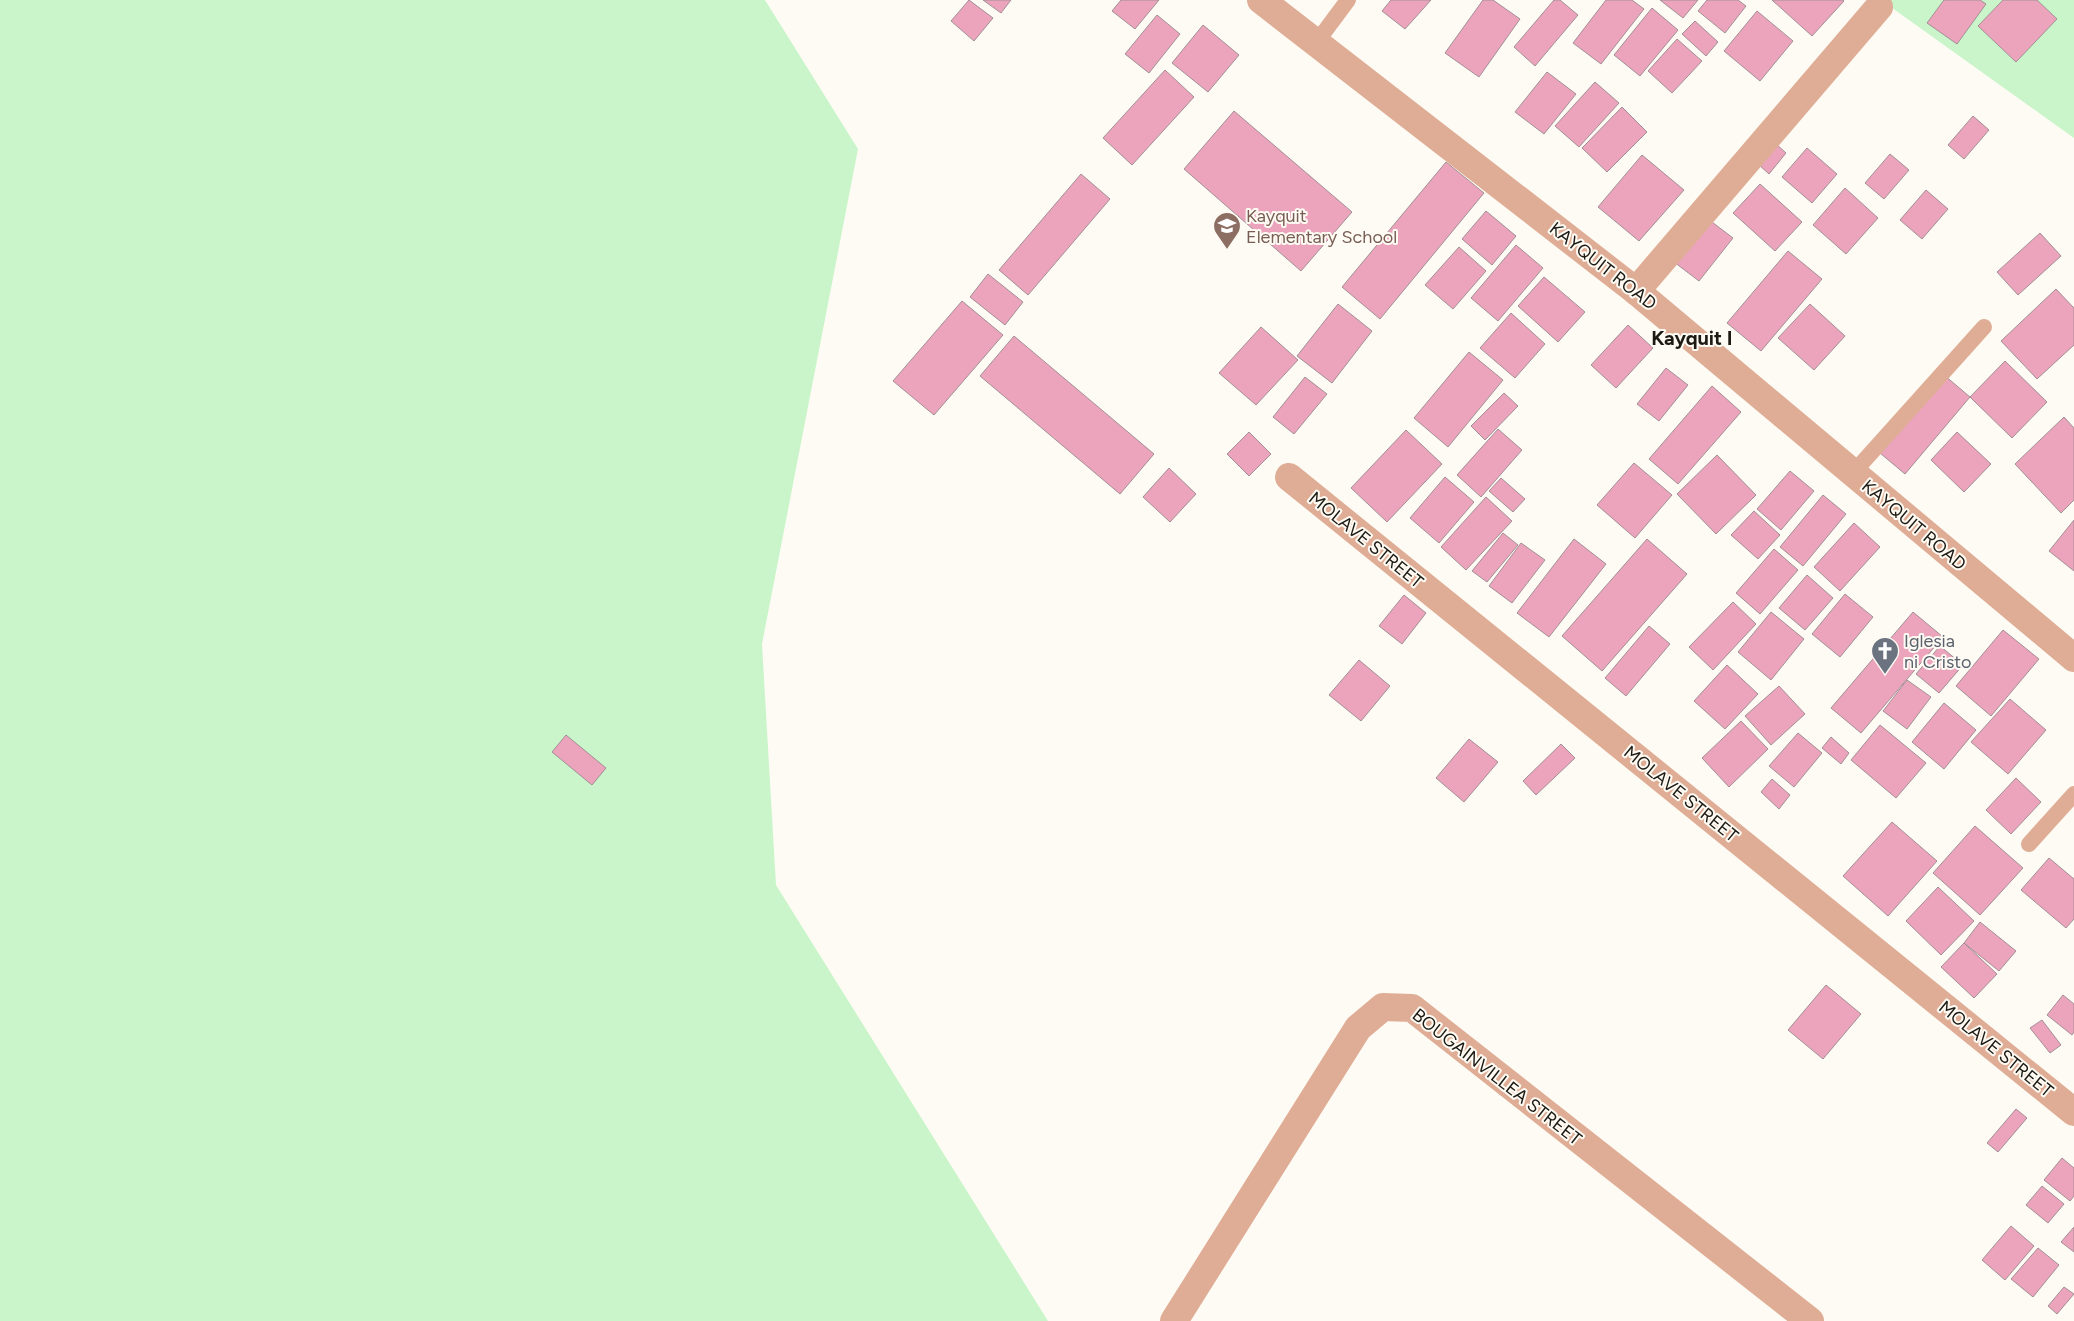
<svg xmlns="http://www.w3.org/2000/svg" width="2074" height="1321" font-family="Figtree,sans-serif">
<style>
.green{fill:#caf5ca}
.building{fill:#eca4bd;stroke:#a28f95}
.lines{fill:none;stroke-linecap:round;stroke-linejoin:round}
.service{stroke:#dfad95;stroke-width:16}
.minor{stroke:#dfad95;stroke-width:28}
.tertiary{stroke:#dfad95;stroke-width:28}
.labels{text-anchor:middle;stroke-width:4;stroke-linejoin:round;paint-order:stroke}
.education-label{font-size:18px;fill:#785e54;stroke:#fefbf4;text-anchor:start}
.street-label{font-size:18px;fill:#1d1a14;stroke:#fefbf4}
.worship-label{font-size:18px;fill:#5b616d;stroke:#fefbf4;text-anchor:start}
.quarter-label{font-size:20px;font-weight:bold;fill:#1d1a14;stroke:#fefbf4}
</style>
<rect width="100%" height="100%" fill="#fefbf4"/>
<g class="green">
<path d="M0 0H765L858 149 762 644 776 885 1048 1321H0Z"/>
<path d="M1881 0H2074V138Z"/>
</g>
<g class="building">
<path d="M969 0 993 18 974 41 951 21Z"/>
<path d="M983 0H1011L1001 13Z"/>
<path d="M1121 0H1159L1135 29 1112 11Z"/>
<path d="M1391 0H1431L1405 29 1382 11Z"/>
<path d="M1483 0H1493L1520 19 1479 77 1445 53Z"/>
<path d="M1554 0H1560L1578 15 1535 66 1514 47Z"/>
<path d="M1606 0H1632L1644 9 1601 64 1573 43Z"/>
<path d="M1660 0H1698L1683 18Z"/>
<path d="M1707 0H1738L1746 6 1725 33 1698 11Z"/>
<path d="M1772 0H1843L1844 1 1812 36Z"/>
<path d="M1944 0H1980L1986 4 1957 44 1927 23Z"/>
<path d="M2003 0H2037L2057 19 2016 62 1978 26Z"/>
<path d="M1652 8 1678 30 1640 76 1614 55Z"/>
<path d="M1757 11 1793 41 1760 81 1724 51Z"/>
<path d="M1157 15 1180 34 1149 73 1125 54Z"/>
<path d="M1695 21 1718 42 1706 56 1682 34Z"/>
<path d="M1203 25 1239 55 1208 92 1172 63Z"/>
<path d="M1677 39 1702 61 1672 93 1648 71Z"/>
<path d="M1165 70 1194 97 1132 165 1103 138Z"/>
<path d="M1547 72 1576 94 1544 134 1515 112Z"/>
<path d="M1595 82 1619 103 1579 147 1555 126Z"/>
<path d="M1622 107 1647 132 1607 172 1582 148Z"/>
<path d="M1234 111 1352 212 1301 271 1184 169Z"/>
<path d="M1973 116 1989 130 1964 159 1948 145Z"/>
<path d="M1775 143 1786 153 1769 174 1758 164Z"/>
<path d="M1807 148 1837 174 1812 203 1782 177Z"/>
<path d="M1890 154 1909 170 1884 199 1865 183Z"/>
<path d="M1642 155 1684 190 1639 241 1598 207Z"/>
<path d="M1446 162 1484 193 1380 319 1342 287Z"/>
<path d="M1081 174 1110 199 1028 295 999 270Z"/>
<path d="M1760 184 1802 222 1775 251 1733 213Z"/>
<path d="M1845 188 1878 218 1846 254 1813 225Z"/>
<path d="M1926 190 1948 209 1922 239 1900 220Z"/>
<path d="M1486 211 1516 236 1492 265 1462 239Z"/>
<path d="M1708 219 1733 238 1699 281 1674 262Z"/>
<path d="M2040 233 2061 256 2018 295 1997 272Z"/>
<path d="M1516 245 1543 268 1498 321 1471 298Z"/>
<path d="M1459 247 1486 271 1453 309 1425 285Z"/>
<path d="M1788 251 1822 279 1761 351 1727 323Z"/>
<path d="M988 274 1023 302 1005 325 970 297Z"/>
<path d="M1544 277 1585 312 1558 342 1518 306Z"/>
<path d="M2056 289 2074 308V345L2037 379 2001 341Z"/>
<path d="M962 301 1003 335 934 415 893 381Z"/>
<path d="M1338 304 1372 331 1332 383 1297 356Z"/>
<path d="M1810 304 1845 336 1814 370 1778 338Z"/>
<path d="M1511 313 1545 344 1515 378 1480 348Z"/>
<path d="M1628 325 1653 348 1616 388 1591 365Z"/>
<path d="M1261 327 1298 360 1256 405 1219 373Z"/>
<path d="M1014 336 1154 454 1120 494 980 376Z"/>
<path d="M1469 352 1503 380 1448 447 1414 418Z"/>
<path d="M2005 361 2047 402 2012 438 1970 397Z"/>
<path d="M1666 368 1688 385 1659 421 1637 404Z"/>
<path d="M1944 375 1970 397 1905 474 1880 453Z"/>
<path d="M1305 377 1327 394 1294 434 1273 417Z"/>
<path d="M1712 386 1741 412 1678 484 1649 459Z"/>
<path d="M1504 393 1518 406 1485 440 1471 426Z"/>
<path d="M2064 417 2074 428V500L2061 513 2015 464Z"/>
<path d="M1498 429 1522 450 1481 497 1457 475Z"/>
<path d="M1406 430 1442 464 1387 522 1351 488Z"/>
<path d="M1249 432 1271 454 1249 476 1227 454Z"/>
<path d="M1957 432 1991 464 1964 492 1931 460Z"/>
<path d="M1717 455 1756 495 1716 534 1677 494Z"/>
<path d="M1634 463 1672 495 1635 538 1597 505Z"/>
<path d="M1169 468 1196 494 1170 522 1143 497Z"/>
<path d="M1790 471 1814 491 1781 530 1757 509Z"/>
<path d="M1445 477 1474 502 1439 543 1410 518Z"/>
<path d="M1501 478 1525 499 1513 512 1489 491Z"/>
<path d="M1823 495 1846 514 1803 566 1780 547Z"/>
<path d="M1486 497 1512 521 1466 570 1441 547Z"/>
<path d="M1754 511 1780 535 1758 559 1731 535Z"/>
<path d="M2074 520V571L2049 551Z"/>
<path d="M1854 523 1880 547 1840 591 1814 567Z"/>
<path d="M1503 533 1518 545 1487 582 1472 571Z"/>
<path d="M1574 539 1606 564 1549 637 1517 613Z"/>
<path d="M1647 539 1687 574 1602 671 1562 636Z"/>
<path d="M1521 543 1545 560 1512 603 1489 586Z"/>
<path d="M1774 549 1798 570 1760 614 1736 593Z"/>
<path d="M1807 575 1833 598 1805 630 1779 608Z"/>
<path d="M1845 594 1873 617 1840 657 1812 634Z"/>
<path d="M1404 595 1426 613 1402 644 1379 626Z"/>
<path d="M1733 602 1756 624 1713 670 1689 647Z"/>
<path d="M1771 612 1804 639 1771 680 1738 652Z"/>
<path d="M1913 612 1943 637 1861 733 1831 708Z"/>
<path d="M1649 626 1670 644 1626 696 1605 678Z"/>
<path d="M2003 630 2039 659 1991 716 1956 686Z"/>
<path d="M1940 646 1963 665 1939 693 1916 674Z"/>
<path d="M1359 660 1390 686 1361 721 1329 695Z"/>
<path d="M1727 665 1758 694 1725 729 1694 701Z"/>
<path d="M1907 680 1931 697 1907 729 1883 711Z"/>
<path d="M1779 686 1805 714 1771 745 1745 716Z"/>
<path d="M2010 699 2046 730 2008 774 1971 742Z"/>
<path d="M1944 703 1976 730 1944 769 1912 742Z"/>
<path d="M1741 721 1768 749 1729 787 1702 758Z"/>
<path d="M1880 725 1926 763 1896 798 1851 760Z"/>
<path d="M1798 733 1822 753 1794 787 1769 766Z"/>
<path d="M566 735 606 768 592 785 552 752Z"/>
<path d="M1831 737 1849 753 1841 764 1822 748Z"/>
<path d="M1469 739 1498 762 1464 802 1436 778Z"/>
<path d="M1561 744 1575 758 1536 795 1523 781Z"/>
<path d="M2016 778 2041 802 2011 834 1986 810Z"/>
<path d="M1772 779 1790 795 1779 809 1761 792Z"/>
<path d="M1892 822 1937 861 1888 916 1843 876Z"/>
<path d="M1975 826 2023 868 1980 915 1933 873Z"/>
<path d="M2049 858 2074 879V919L2066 928 2021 890Z"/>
<path d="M1938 887 1974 921 1941 955 1906 921Z"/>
<path d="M1980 922 2016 951 1999 971 1964 943Z"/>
<path d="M1964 943 1997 974 1974 998 1941 967Z"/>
<path d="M1826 985 1861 1014 1823 1059 1788 1030Z"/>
<path d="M2063 995 2074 1004V1032L2072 1035 2047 1015Z"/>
<path d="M2042 1020 2061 1045 2050 1053 2030 1028Z"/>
<path d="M2016 1109 2027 1118 1998 1152 1987 1143Z"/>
<path d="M2062 1158 2074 1168V1196L2070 1201 2044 1180Z"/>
<path d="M2042 1186 2064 1204 2048 1223 2026 1205Z"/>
<path d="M2011 1226 2034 1246 2005 1280 1982 1260Z"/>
<path d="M2074 1227V1252L2061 1242Z"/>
<path d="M2038 1248 2059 1265 2033 1297 2011 1279Z"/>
<path d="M2064 1287 2074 1294 2057 1314 2048 1306Z"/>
</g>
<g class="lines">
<g class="service">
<path d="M1316 43 1348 0"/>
<path d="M1853 473 1984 327"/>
<path d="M2029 844 2074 794"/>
</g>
<g class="minor">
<path d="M1636 291 1879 7"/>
<path d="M1289 477 2074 1112"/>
<path d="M1174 1321 1358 1028 1383 1007 1412 1008 1810 1321"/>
</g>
<path class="tertiary" d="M1261 0 1636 291 2074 658"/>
</g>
<defs>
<symbol id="school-pin" viewBox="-11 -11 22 30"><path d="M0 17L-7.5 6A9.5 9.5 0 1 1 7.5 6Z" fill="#8d6e63" stroke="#fefbf4"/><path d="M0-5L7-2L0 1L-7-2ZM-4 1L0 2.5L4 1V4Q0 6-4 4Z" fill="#fff"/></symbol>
<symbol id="church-pin" viewBox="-11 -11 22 30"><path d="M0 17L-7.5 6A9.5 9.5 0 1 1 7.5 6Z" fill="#6b7280" stroke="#fefbf4"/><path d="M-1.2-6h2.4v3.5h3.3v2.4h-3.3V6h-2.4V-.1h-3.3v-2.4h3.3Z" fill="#fff"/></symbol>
</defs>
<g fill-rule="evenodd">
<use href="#school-pin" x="1211" y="210" width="32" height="43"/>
<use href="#church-pin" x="1869" y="635" width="32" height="43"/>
</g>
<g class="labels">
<g class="education-label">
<text x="1246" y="222">Kayquit<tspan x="1246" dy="21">Elementary School</tspan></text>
</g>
<g class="street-label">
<text transform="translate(1603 266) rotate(38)" y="6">KAYQUIT ROAD</text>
<text transform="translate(1914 525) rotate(40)" y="6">KAYQUIT ROAD</text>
<text transform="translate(1366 540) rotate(39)" y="6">MOLAVE STREET</text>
<text transform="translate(1681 794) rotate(39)" y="6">MOLAVE STREET</text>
<text transform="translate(1996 1049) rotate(39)" y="6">MOLAVE STREET</text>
<text transform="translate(1497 1077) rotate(38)" y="6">BOUGAINVILLEA STREET</text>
</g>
<g class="worship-label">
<text x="1904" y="647">Iglesia<tspan x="1904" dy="21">ni Cristo</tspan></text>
</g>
<g class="quarter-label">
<text x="1692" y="345">Kayquit I</text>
</g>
</g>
</svg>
